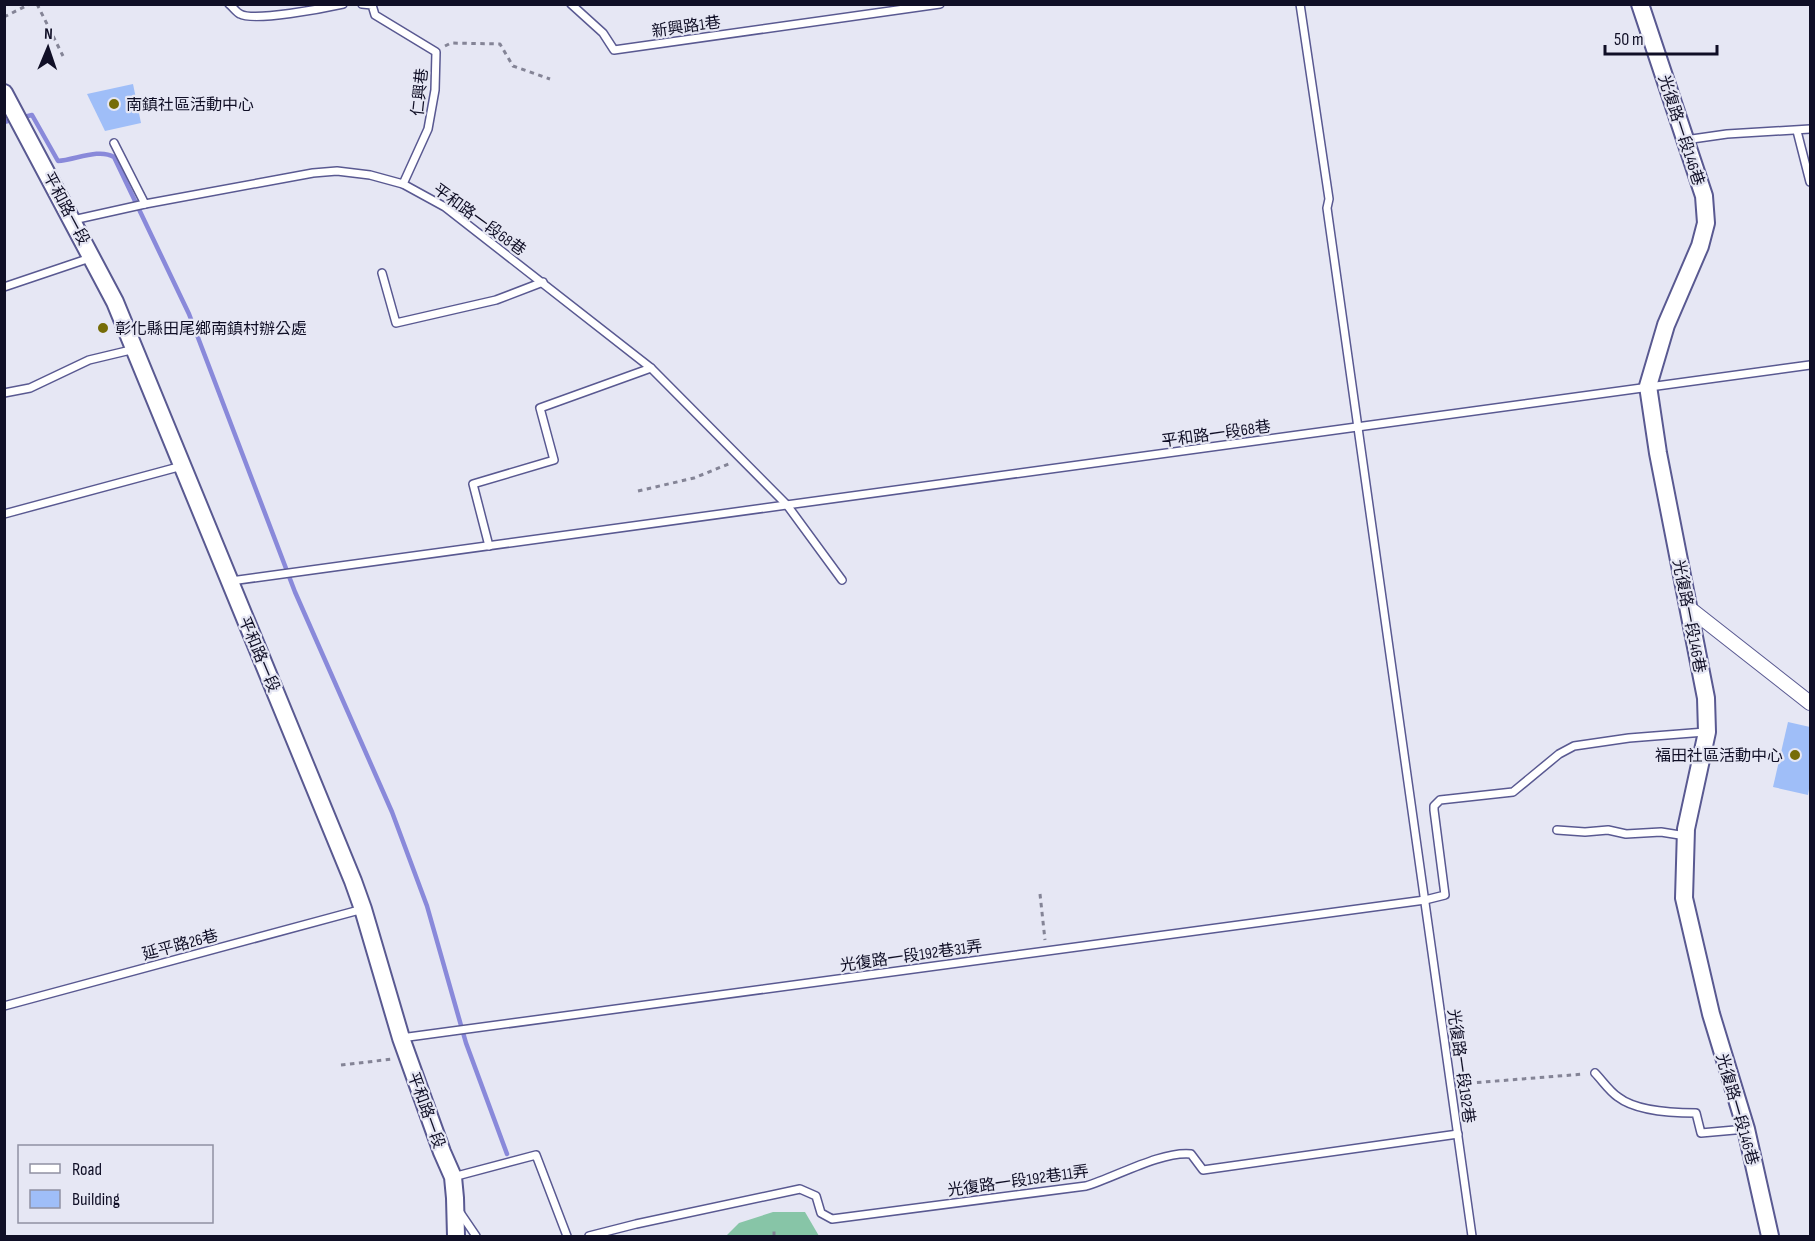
<svg xmlns="http://www.w3.org/2000/svg" width="1815" height="1241" font-family="'Sofia Sans Condensed','Noto Sans TC',sans-serif">
<style>
.green{fill:#87c5a7}
.lines{fill:none;stroke-linecap:round;stroke-linejoin:round}
.stream{stroke:#8989da;stroke-width:4.5}
.building{fill:#9fbef8}
.service-casing{stroke:#595991;stroke-width:10}
.minor-casing{stroke:#595991;stroke-width:16}
.tertiary-casing{stroke:#595991;stroke-width:20}
.path{stroke:#848496;stroke-width:3;stroke-dasharray:4.5 4.5;stroke-linecap:butt}
.service{stroke:#fff;stroke-width:7}
.minor{stroke:#fff;stroke-width:14}
.tertiary{stroke:#fff;stroke-width:16}
.poi-dot{fill:#766c07;stroke:#e6e7f4;stroke-width:2}
.labels{text-anchor:middle;stroke-width:4.5;stroke-linejoin:round;paint-order:stroke}
.street-label{font-size:16px;fill:#100f26;stroke:#e6e7f4}
.poi-label{font-size:16px;fill:#100f26;stroke:#e6e7f4;text-anchor:start}
</style>
<rect width="100%" height="100%" fill="#e6e7f4"/>
<path class="green" d="M773 1212H805L819 1236H726L739 1223Z"/>
<g class="lines">
<path class="stream" d="M4 122 32 115 58 161C75 160 99 148 114 157L189 314 295 592 392 812 427 906 466 1043 507 1154"/>
</g>
<g class="building">
<path d="M133 84 141 123 105 131 87 94Z"/>
<path d="M1788 722 1810 727V783L1808 795 1773 787Z"/>
</g>
<g class="lines">
<defs>
<g id="service">
<path d="M229 4C233 7 236 12 240 14 254 22 325 8 343 4"/>
<path d="M362 4 372 5 375 15 436 52 435 90 428 129 403 184"/>
<path d="M571 4 603 33 614 50 940 4"/>
<path d="M1300 4 1329 199 1327 208 1472 1236"/>
<path d="M1797 131 1810 182"/>
<path d="M1685 140 1727 134 1810 129"/>
<path d="M114 143 145 204"/>
<path d="M73 220 145 204 313 173 337 171 370 175 403 184 445 207 651 368 787 505 842 580"/>
<path d="M382 273 396 323 496 300 543 282"/>
<path d="M4 287 90 258"/>
<path d="M4 393 30 388 89 360 135 349"/>
<path d="M4 514 182 466"/>
<path d="M489 546 473 484 554 460 540 408 651 368"/>
<path d="M231 581 1810 365"/>
<path d="M1557 830 1585 832 1608 830 1626 834 1661 832 1686 836"/>
<path d="M4 1006 363 909"/>
<path d="M401 1038 1425 900 1445 895 1434 810V806L1440 800 1513 792 1559 754 1574 746 1629 738 1705 732"/>
<path d="M1595 1073C1602 1080 1609 1091 1618 1097 1636 1111 1673 1113 1696 1113L1701 1133 1746 1129"/>
<path d="M453 1177 536 1155 567 1236"/>
<path d="M459 1211 476 1236"/>
<path d="M589 1236 636 1224 800 1189 816 1196 821 1213 832 1219 1086 1186C1116 1177 1161 1151 1191 1154L1203 1170 1458 1134"/>
</g>
<path id="minor" d="M1689 608 1810 703"/>
<g id="tertiary">
<path d="M1640 4 1704 196 1706 223 1700 246 1666 325 1648 386 1658 453 1706 698 1707 732 1686 829 1684 898 1711 1014 1746 1129 1770 1236"/>
<path d="M4 93 115 302 353 881 363 909 401 1038 442 1152 453 1177 455 1198 456 1236"/>
</g>
</defs>
<use href="#service" class="service-casing"/>
<use href="#minor" class="minor-casing"/>
<use href="#tertiary" class="tertiary-casing"/>
<g class="path">
<path d="M37 4 63 56"/>
<path d="M4 17 30 4"/>
<path d="M445 46 451 43 500 44 513 66 550 79"/>
<path d="M638 491 694 478 731 463"/>
<path d="M1040 894 1045 940"/>
<path d="M341 1065 393 1059"/>
<path d="M1459 1084 1584 1074"/>
<path d="M774 1236V1230"/>
</g>
<use href="#service" class="service"/>
<use href="#minor" class="minor"/>
<use href="#tertiary" class="tertiary"/>
</g>
<g class="poi-dot">
<circle cx="114" cy="104" r="6"/>
<circle cx="103" cy="328" r="6"/>
<circle cx="1795" cy="755" r="6"/>
</g>
<g class="labels">
<g class="street-label">
<text transform="translate(686 26) rotate(-8)" y="6">新興路1巷</text>
<text transform="translate(419 92) rotate(-84)" y="6">仁興巷</text>
<text transform="translate(1682 130) rotate(72)" y="6">光復路一段146巷</text>
<text transform="translate(67 208) rotate(62)" y="6">平和路一段</text>
<text transform="translate(480 219) rotate(36)" y="6">平和路一段68巷</text>
<text transform="translate(1216 433) rotate(-8)" y="6">平和路一段68巷</text>
<text transform="translate(1690 616) rotate(79)" y="6">光復路一段146巷</text>
<text transform="translate(260 654) rotate(67)" y="6">平和路一段</text>
<text transform="translate(180 944) rotate(-15)" y="6">延平路26巷</text>
<text transform="translate(911 955) rotate(-8)" y="6">光復路一段192巷31弄</text>
<text transform="translate(1462 1066) rotate(82)" y="6">光復路一段192巷</text>
<text transform="translate(1738 1109) rotate(74)" y="6">光復路一段146巷</text>
<text transform="translate(427 1110) rotate(70)" y="6">平和路一段</text>
<text transform="translate(1018 1180) rotate(-8)" y="6">光復路一段192巷11弄</text>
</g>
<g class="poi-label">
<text x="126" y="110">南鎮社區活動中心</text>
<text x="115" y="334">彰化縣田尾鄉南鎮村辦公處</text>
<text x="1783" y="761" text-anchor="end">福田社區活動中心</text>
</g>
</g>
<rect width="1815" height="1241" fill="none" stroke="#100f26" stroke-width="12"/>
<rect x="18" y="1145" width="195" height="78" fill="#e6e7f4" stroke="#9091a2" stroke-width="1.5"/>
<rect x="30" y="1164" width="30" height="9" fill="#ffffff" stroke="#9091a2" stroke-width="1.5"/>
<text x="72" y="1175" font-size="18" fill="#100f26">Road</text>
<rect x="30" y="1190" width="30" height="18" fill="#9fbef8" stroke="#9091a2" stroke-width="1.5"/>
<text x="72" y="1205" font-size="18" fill="#100f26">Building</text>
<g transform="translate(48 48) rotate(2)" stroke="#e6e7f4" stroke-width="4.5" paint-order="stroke">
<path d="M0-4.5L10 22L0 15L-10 22Z" fill="#100f26"/>
<text y="-9" font-size="16" font-weight="bold" text-anchor="middle" fill="#100f26">N</text>
</g>
<path d="M1605 45v9h112v-9" fill="none" stroke="#100f26" stroke-width="3"/>
<text x="1614" y="45" font-size="18" fill="#100f26" stroke="#e6e7f4" stroke-width="4.5" paint-order="stroke">50 m</text>
</svg>
